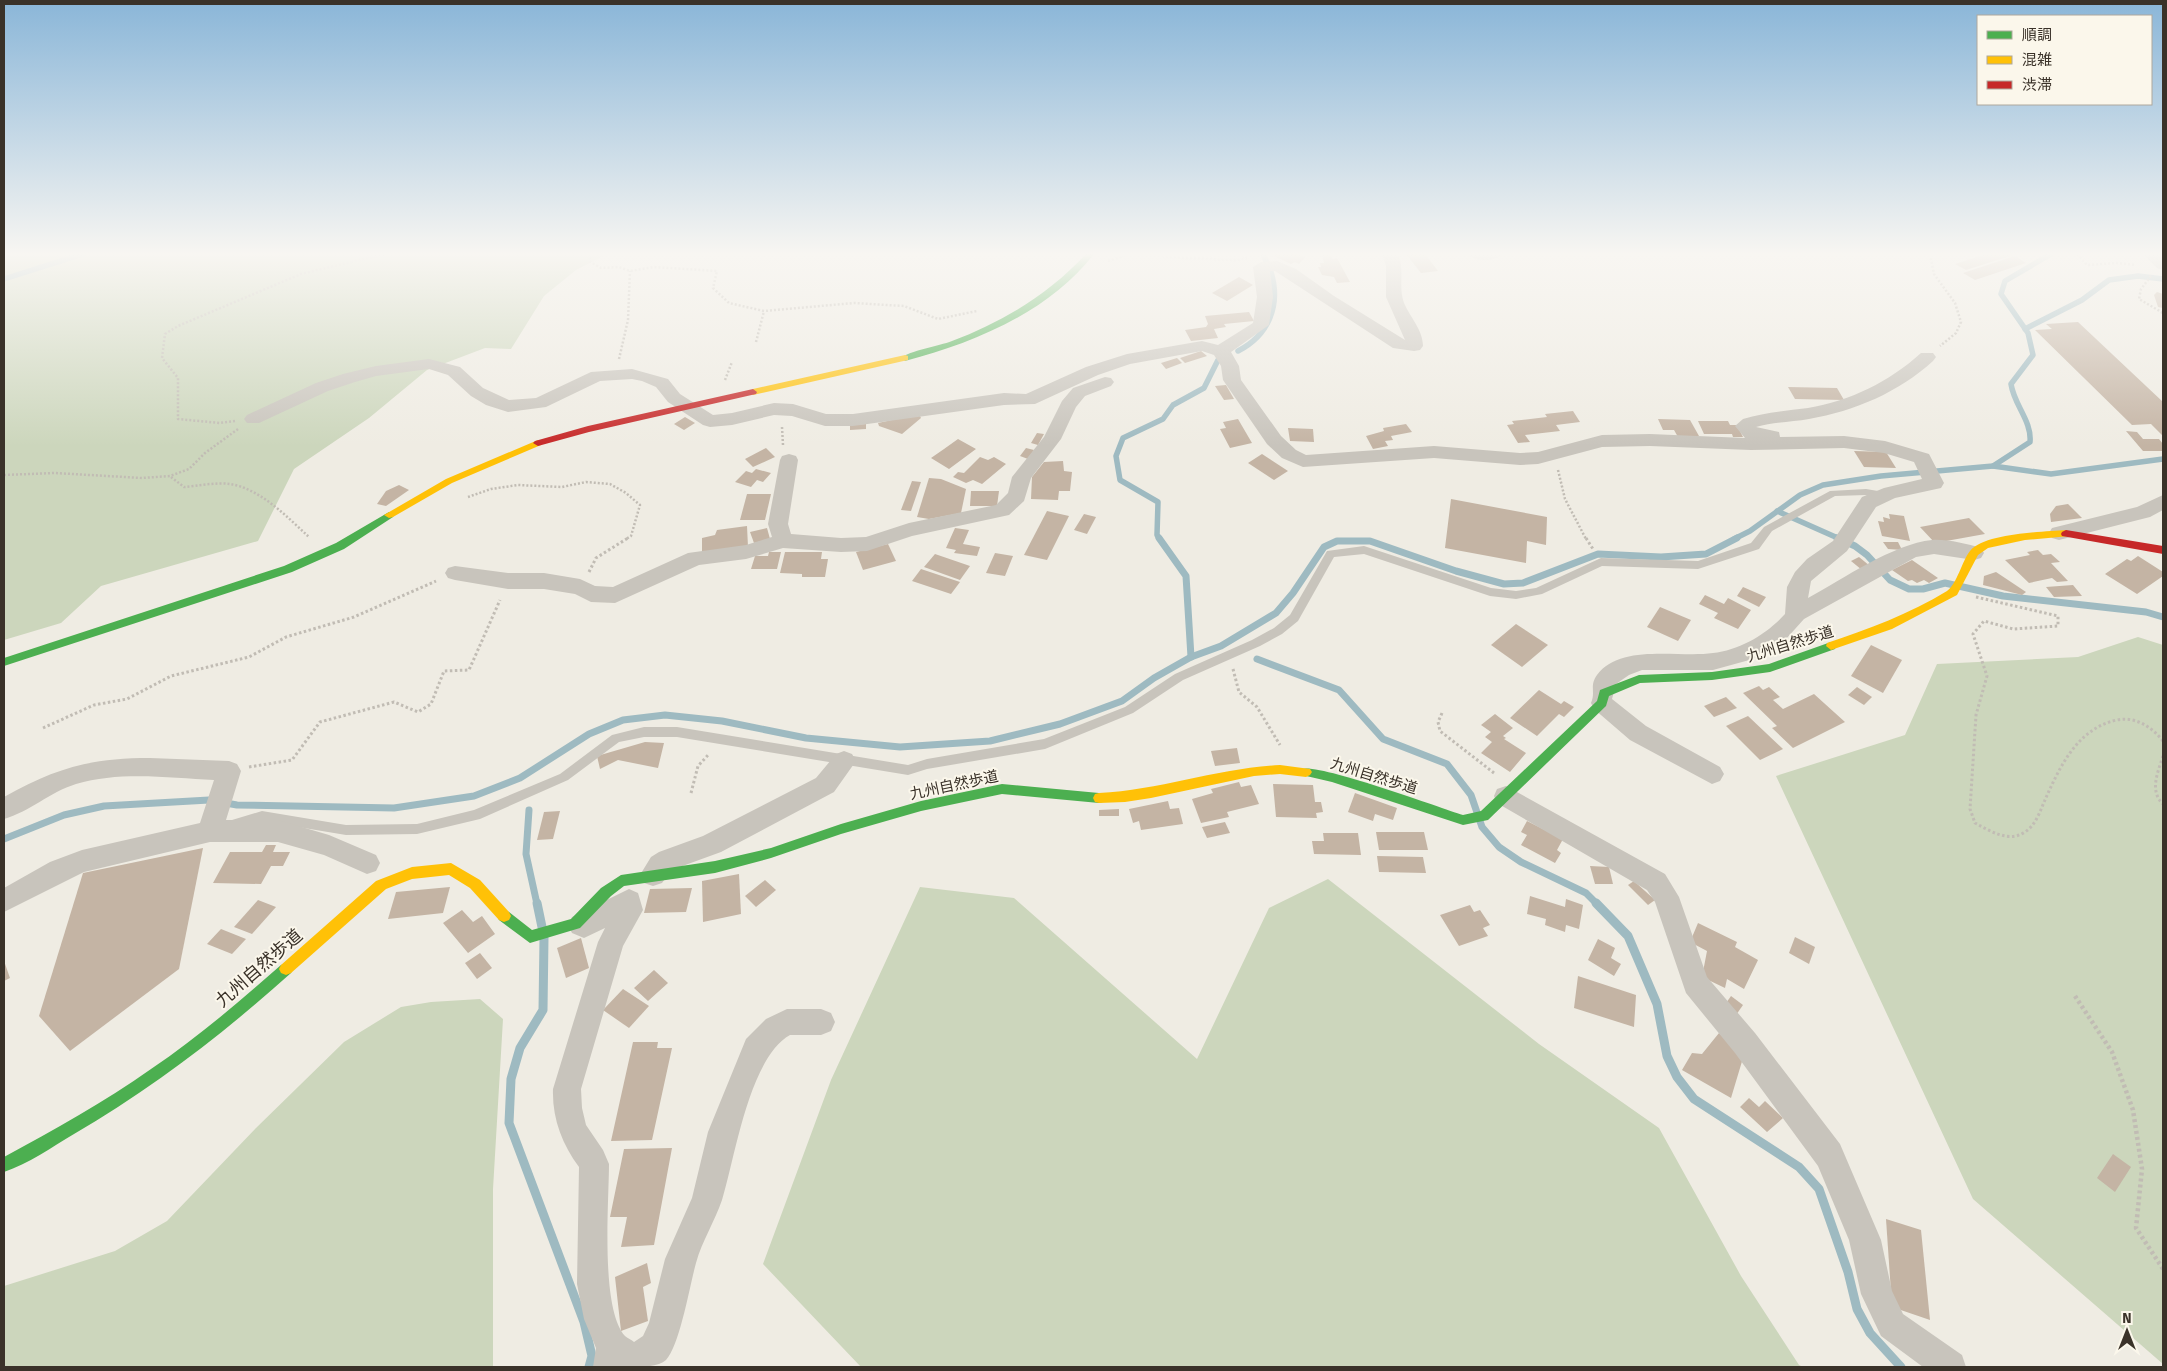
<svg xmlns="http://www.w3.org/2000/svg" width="2167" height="1371" font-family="'Fira Sans','Noto Sans JP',sans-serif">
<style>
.green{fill:#ccd6bc}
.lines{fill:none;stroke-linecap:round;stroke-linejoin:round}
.stream-far2{stroke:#9ebac1;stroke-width:5.5}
.stream-far1{stroke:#9ebac1;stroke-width:7}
.stream{stroke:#9ebac1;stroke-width:9}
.building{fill:#c4b4a4}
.path-far2{stroke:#c1bcb4;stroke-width:2.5;stroke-dasharray:2 2;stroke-linecap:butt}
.path-far1{stroke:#c1bcb4;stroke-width:3;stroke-dasharray:2.5 2.5;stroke-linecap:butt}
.path{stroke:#c1bcb4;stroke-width:4.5;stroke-dasharray:3 3;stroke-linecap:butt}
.lane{fill:#c8c4bc;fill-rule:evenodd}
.street{fill:#c8c4bc;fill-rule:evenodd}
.fast{fill:#4caf50;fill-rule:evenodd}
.slow{fill:#ffc107;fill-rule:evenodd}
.jam{fill:#c62828;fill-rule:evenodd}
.labels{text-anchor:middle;stroke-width:4;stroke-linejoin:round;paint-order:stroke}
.street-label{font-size:15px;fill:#3a3229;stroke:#fbf7eb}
.near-street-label{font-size:18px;fill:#3a3229;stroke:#fbf7eb}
</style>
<rect width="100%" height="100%" fill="#efece3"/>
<g class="green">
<path d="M4 254H607L576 270 544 296 511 349 485 348 427 370 369 418 294 469 258 541 101 586 61 623 4 640Z"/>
<path d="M2138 637 2163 645V1364L1973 1199 1776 776 1905 735 1937 664 2078 657Z"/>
<path d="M1328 879 1539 1044 1659 1128 1741 1276 1799 1365 1803 1367H861L763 1264 831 1080 920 887 1014 898 1197 1059 1269 908Z"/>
<path d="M480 999 503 1019 493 1189V1367H4V1286L115 1251 167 1221 256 1128 344 1042 401 1007 431 1002Z"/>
</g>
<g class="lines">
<g class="stream-far2">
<path d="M4 279 83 254"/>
<path d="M2025 329 2082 300 2109 280 2138 276 2163 279"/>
<path d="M1238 351C1269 335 1281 305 1271 272 1269 266 1265 260 1263 254"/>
<path d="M1993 466 2051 474 2163 459"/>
<path d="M1777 511 1840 539"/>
<path d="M1160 539 1157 535 1158 502 1120 480 1116 456 1123 438 1163 419 1173 405 1204 388 1218 360"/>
<path d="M1734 539 1750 531 1800 495 1823 485 1881 476 1993 466 2030 442C2032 421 2014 405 2011 384L2033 355 2028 333 2001 294 2005 281 2051 254"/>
</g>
<g class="stream-far1">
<path d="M1159 538 1186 576 1191 657"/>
<path d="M1837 538 1855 546 1867 555 1890 580 1909 589H1923L1945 583 2003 596 2146 612 2163 617"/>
<path d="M1257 659 1339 690 1383 739 1447 764 1471 795 1482 827 1499 847 1521 862 1586 893 1597 904"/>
<path d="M529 810 526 854 537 904"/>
<path d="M4 839 64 815 104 806 209 800 237 805 394 808 474 796 520 778 589 734 623 720 665 715 722 721 806 738 900 747 990 741 1060 724 1122 701 1154 678 1191 657 1221 646 1276 613 1293 593 1324 547 1337 541H1370L1456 571 1504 584 1523 583 1598 554 1661 557 1706 554 1737 538"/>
</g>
<g class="stream">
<path d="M537 903 542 927"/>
<path d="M1596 903 1628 936 1657 1004 1667 1056 1677 1077 1694 1099 1799 1167 1819 1189 1848 1272 1857 1309 1870 1333 1901 1367"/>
<path d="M544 938 543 1010 520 1048 511 1079 509 1123 584 1322 592 1356 589 1367"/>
</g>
</g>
<g class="building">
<path d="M1270 254H1297L1305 257 1299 264 1295 262 1291 264Z"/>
<path d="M1406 254H1425L1438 271 1421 273Z"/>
<path d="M1986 254 2013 255 1966 270 1955 264Z"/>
<path d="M1322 255H1330L1333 259 1337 258 1350 282 1337 283 1334 277 1322 275 1318 267H1321L1320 263H1324Z"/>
<path d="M2015 256 2026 263 1975 280 1963 273Z"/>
<path d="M1239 277 1253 285 1227 301 1212 293Z"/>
<path d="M2157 292 2163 294V308L2158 307 2154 295Z"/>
<path d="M1249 312 1254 321 1224 324 1226 327 1214 329 1218 338 1191 341 1185 330 1206 327 1208 324 1205 316Z"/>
<path d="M2078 322 2163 402V436L2151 424 2132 425 2035 330 2052 329 2046 324Z"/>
<path d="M1201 351 1207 356 1185 363 1180 358Z"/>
<path d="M1177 358 1182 363 1166 369 1161 363Z"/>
<path d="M1226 385 1234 399 1224 400 1215 386Z"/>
<path d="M1788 387 1837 388 1844 400 1795 399Z"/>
<path d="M1573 411 1580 422 1556 425 1560 431 1525 435 1530 442 1518 443 1507 425 1514 424 1512 421 1547 417 1545 414Z"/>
<path d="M919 414 921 418 902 434 879 426 878 423Z"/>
<path d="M685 417 695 423 684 430 674 424Z"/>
<path d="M1238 419 1252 443 1230 448 1220 429 1226 428 1223 422Z"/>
<path d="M1658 419 1690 420 1699 436 1678 437 1674 430H1663Z"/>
<path d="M1698 421H1728L1730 425H1737L1743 437H1733L1732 434H1704Z"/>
<path d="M866 424V429L850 430V425Z"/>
<path d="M1406 424 1412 432 1391 436 1393 440 1385 441 1388 446 1373 449 1366 436 1384 431 1383 428Z"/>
<path d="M1288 428 1313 429 1314 442 1290 441Z"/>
<path d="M2126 431 2137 432 2143 439H2159L2163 444V451H2143Z"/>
<path d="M1037 433 1044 434 1038 445 1031 443Z"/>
<path d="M958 439 976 449 949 469 931 458 944 449 958 458 944 449Z"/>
<path d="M766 448 775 457 753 467 745 459Z"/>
<path d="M1026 448 1034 450 1028 459 1020 456Z"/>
<path d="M1854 451 1886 452 1896 468 1864 467Z"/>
<path d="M1262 454 1288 471 1274 480 1248 463Z"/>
<path d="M980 457 988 460 994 457 1006 464 982 484 973 480 966 483 953 477 958 472 964 473Z"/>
<path d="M1063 461 1064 471 1072 472 1070 491H1059L1058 500 1031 499 1032 477 1044 462Z"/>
<path d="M756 469 771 473 763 482 757 480 751 487 735 482 746 471 752 473Z"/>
<path d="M929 478 941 479 966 489 961 513 929 519 917 517Z"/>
<path d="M912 481 921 482 911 511 901 510Z"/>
<path d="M399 485 409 490 386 506 377 504 386 491Z"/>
<path d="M971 491H999L997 506H970Z"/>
<path d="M747 494H771L765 520H740Z"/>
<path d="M1451 499 1547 517 1546 545 1527 541 1526 563 1445 548Z"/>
<path d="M2068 504 2082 518 2051 522 2050 514 2056 506Z"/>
<path d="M1047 511 1069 516 1047 560 1024 555Z"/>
<path d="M1084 514 1096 517 1087 534 1074 530Z"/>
<path d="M1889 514 1904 516 1910 541 1882 536 1878 521 1884 522 1883 517 1890 519Z"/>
<path d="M1969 518 1985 534 1935 543 1920 527Z"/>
<path d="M747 526 748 547 702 553V538L715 535 717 530Z"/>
<path d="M767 528 770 539 754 543 750 532Z"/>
<path d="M955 528 969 530 963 544 980 547 977 556 954 553 956 550 946 548Z"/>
<path d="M1883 542H1898L1902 550 1888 549Z"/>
<path d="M888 544 896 561 863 570 856 552Z"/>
<path d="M2038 550 2043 555 2051 554 2060 562 2051 563 2068 581 2057 582 2052 578 2029 583 2005 560 2030 555 2027 552Z"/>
<path d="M769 552H781L777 569H751L755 556H768Z"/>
<path d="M785 552H822L821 559H828L825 577H802V574L780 573Z"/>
<path d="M995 553 1013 556 1005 576 986 573Z"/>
<path d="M935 554 970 566 960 580 924 567Z"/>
<path d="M2138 556 2163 572V576L2137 594 2105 574 2127 559 2131 561Z"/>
<path d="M1859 557 1870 566 1862 570 1851 561Z"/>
<path d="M1912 560 1938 578 1929 583 1924 580 1917 583 1912 580 1908 581 1892 570Z"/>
<path d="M921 569 960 582 951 594 912 581Z"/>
<path d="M1996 572 2026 592 2022 595 1983 585 1984 576Z"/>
<path d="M2073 585 2082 596 2054 597 2046 587Z"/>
<path d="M1743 587 1766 597 1759 607 1737 596Z"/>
<path d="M1705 595 1724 604 1728 598 1751 610 1738 629 1714 618 1718 613 1699 604Z"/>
<path d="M1660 607 1691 620 1678 641 1647 627Z"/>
<path d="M1516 624 1548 645 1522 667 1491 645Z"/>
<path d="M1871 645 1902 660 1883 693 1851 676Z"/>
<path d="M1759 686 1763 690 1769 687 1780 697 1773 700 1783 709 1814 694 1845 722 1793 748 1772 728 1777 726 1743 693Z"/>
<path d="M1857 687 1872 697 1864 705 1848 695Z"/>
<path d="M1539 690 1561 704 1564 701 1574 707 1564 717 1559 714 1537 736 1510 718Z"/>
<path d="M1726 697 1737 708 1714 717 1704 706Z"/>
<path d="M1495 714 1513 728 1503 736 1506 738 1504 739 1526 753 1510 772 1481 753 1492 742 1485 737 1491 732 1481 725Z"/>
<path d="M1748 716 1783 749 1760 760 1726 726Z"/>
<path d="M645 742 664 743 658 768 618 760 600 769 597 756Z"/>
<path d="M1237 748 1240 763 1215 766 1211 751Z"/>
<path d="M1239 782 1241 787 1251 785 1259 804 1227 812 1229 817 1201 823 1192 799 1213 793 1211 789Z"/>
<path d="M1273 784 1313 785 1315 802H1321L1323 812 1316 813 1317 818 1276 817Z"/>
<path d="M1355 793 1397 808 1393 820 1375 814 1373 821 1348 812Z"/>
<path d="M1168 801 1170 809 1179 808 1183 824 1141 830 1139 821 1133 823 1129 809Z"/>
<path d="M1119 809V816H1099V810Z"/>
<path d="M560 811 553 839 537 840 544 812Z"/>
<path d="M1527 821 1563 839 1557 850 1561 853 1555 863 1521 845 1527 835 1521 832Z"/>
<path d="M1225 822 1230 833 1207 838 1202 827Z"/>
<path d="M1376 832H1424L1428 850H1379Z"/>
<path d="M1323 833H1358L1361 855 1314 854 1312 841H1324Z"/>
<path d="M266 845H276L273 852H290L283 866H271L261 884 213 883 230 852H262Z"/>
<path d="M203 848 179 969 70 1051 39 1016 83 873Z"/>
<path d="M1377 856 1423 857 1426 873 1379 872Z"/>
<path d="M1590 866 1609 867 1613 884H1595Z"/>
<path d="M739 874 741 914 703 922 702 881Z"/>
<path d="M765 880 776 890 756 907 745 896Z"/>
<path d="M1634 881 1655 900 1648 905 1628 885Z"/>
<path d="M450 887 443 913 388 919 396 892Z"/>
<path d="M692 888 686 912 644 913 650 889Z"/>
<path d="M1530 896 1565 907 1566 899 1583 905 1579 929 1566 925 1565 932 1545 925 1546 919 1527 914Z"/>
<path d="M258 900 276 907 252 934 234 927Z"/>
<path d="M1470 905 1474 912 1480 910 1490 925 1483 928 1488 936 1459 946 1440 915Z"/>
<path d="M462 910 473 922 482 916 495 934 468 953 443 923Z"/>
<path d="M1698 923 1737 942 1735 947 1758 960 1744 989 1727 979 1725 988 1702 977 1707 951 1690 942Z"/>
<path d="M221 929 246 939 232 954 207 944Z"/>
<path d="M1795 937 1815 947 1809 964 1789 953Z"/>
<path d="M581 938 589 968 566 978 557 948Z"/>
<path d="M1598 939 1615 948 1611 958 1621 964 1614 976 1588 960Z"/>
<path d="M480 953 492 968 477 979 465 963Z"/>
<path d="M4 961 10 978 4 981Z"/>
<path d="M654 970 668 983 648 1001 634 988Z"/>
<path d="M1578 976 1636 995 1634 1027 1574 1008Z"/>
<path d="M623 989 649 1006 629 1028 603 1010Z"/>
<path d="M1731 996 1743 1005 1736 1015 1724 1006Z"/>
<path d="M1719 1033 1743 1058 1731 1098 1682 1070 1692 1053 1702 1054Z"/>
<path d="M633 1042H658L657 1048H672L652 1140 611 1141Z"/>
<path d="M1749 1098 1759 1107 1765 1101 1783 1118 1767 1132 1740 1107Z"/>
<path d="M672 1148 654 1245 621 1247 627 1217H610L624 1149Z"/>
<path d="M2113 1154 2131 1167 2115 1192 2097 1178Z"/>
<path d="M1886 1219 1921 1230 1930 1320 1892 1307Z"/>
<path d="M647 1263 651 1283 643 1287 648 1321 621 1331 615 1277Z"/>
</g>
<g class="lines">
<g class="path-far2">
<path d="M592 254 589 261 601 268 619 267 630 271 654 267 717 271 713 288 729 303 764 311 854 303 904 306 938 319 977 311"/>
<path d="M1142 254 1183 258 1236 260 1247 258"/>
<path d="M1930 254 1934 274 1955 303 1961 322 1956 333 1940 346"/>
<path d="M2077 254 2087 265 2117 263 2136 265"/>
<path d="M1108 261 1129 254"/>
<path d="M2151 276 2141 289 2139 299 2163 313"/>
<path d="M756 342 764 311"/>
<path d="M619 359 628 320 630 271"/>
<path d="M725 380 732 362"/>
<path d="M235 421 220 423 178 419V378L162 358 165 334 178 326 301 274 385 254"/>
<path d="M782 427 783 445"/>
<path d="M1558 470 1565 499 1586 539"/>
<path d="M4 475 55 473 142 478 170 476 189 469 205 453 238 429"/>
<path d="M171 477 184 487C198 486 216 482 230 484 261 489 287 517 309 537"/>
<path d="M468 497 491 489 518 485 562 487 586 482 610 484 626 493 640 505 631 536 626 539"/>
</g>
<g class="path-far1">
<path d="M1586 538 1593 549"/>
<path d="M589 572 596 558 628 538"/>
<path d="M1976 597 2058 616V626L2013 629 1984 621 1973 634 1987 676 1976 715 1970 809 1975 823C1990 831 2009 843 2025 832 2036 825 2040 811 2045 800 2060 766 2078 728 2117 720 2135 716 2152 727 2163 741"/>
<path d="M1233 669 1239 692 1257 707 1280 745"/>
<path d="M1442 713 1438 722 1440 731 1494 773"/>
<path d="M43 728 94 705 127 699 171 676 249 657 286 637 354 617 436 581"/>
<path d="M2163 756C2158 772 2149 791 2163 804"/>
<path d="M249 767 292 760 320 722 394 702 418 712 431 704 444 671 469 670 500 600"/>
<path d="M691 793 698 766 709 754"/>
</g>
<path class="path" d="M2075 996 2112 1052 2133 1110 2142 1169 2136 1228 2163 1269"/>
<path class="lane" d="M1866 489 1884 492 1889 495 1884 498 1866 495 1835 496 1772 531 1759 549 1698 569 1602 566 1542 594 1516 599 1490 596 1364 554 1334 557 1298 621 1282 634 1260 646 1183 680 1133 713 1045 749 927 769 908 775 677 737H644L619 742 568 780 480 819 417 834 346 835 262 821 236 829 232 828 230 824 232 820 262 811 346 825 417 824 474 810 560 774 612 735 644 727H677L908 765 927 759 1044 739 1125 707 1175 674 1252 640 1274 628 1290 615 1327 551 1364 546 1491 588 1516 591 1536 588 1601 558 1698 561 1751 543 1764 527 1830 491Z"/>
<g class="street">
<path d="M1382 254H1398C1405 270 1398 287 1404 303 1410 317 1423 330 1423 346L1420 350 1414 351 1393 348 1275 271H1270L1273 297 1269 325 1231 352 1239 366 1241 380 1281 436 1296 450 1306 455 1434 446 1520 453 1538 452 1602 435 1650 434 1745 438 1735 426 1743 419C1765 412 1786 411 1808 408 1850 401 1889 382 1921 353H1933L1936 357 1933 361C1899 392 1855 411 1809 419 1792 422 1773 422 1756 427L1779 432 1780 437 1844 436 1885 441 1929 454 1944 483 1941 488 1895 498 1876 507 1847 551 1811 581 1808 598C1843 579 1893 544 1932 540 1947 539 1967 544 1981 548L1984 553 1981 558 1974 560 1934 554 1916 557 1804 619 1786 639 1753 659 1713 670H1642L1629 675 1616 684 1612 699 1646 726 1720 767 1724 774 1720 781 1712 784 1630 740 1594 709 1591 703C1596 692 1589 686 1597 675 1620 643 1679 658 1713 653 1740 650 1767 634 1785 614L1787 587 1795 572 1807 559 1833 541 1862 497 1884 488 1922 479 1914 462 1884 453 1844 448 1751 450 1650 446 1602 447 1538 464 1520 465 1434 458 1303 467 1282 458 1267 444 1223 380 1221 366 1214 355 1202 351 1130 364 1098 375 1035 404 1004 405 853 426H825L792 416 774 415 732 425 710 427 703 425 668 402 656 387 642 381 632 379 600 381 546 407 508 412 486 405 471 396 448 375 429 369 376 376 355 382 328 391 259 423H247L244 419 247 415 316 383 343 374 376 366 429 359 460 367 483 388 509 400 536 398 591 372 632 369 668 379 680 394 713 415 732 413 774 403 793 404 826 414H853L1004 393 1026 394 1086 367 1127 354 1202 341 1218 345 1253 323 1257 297 1253 267 1261 262 1277 261 1296 269 1334 296 1405 340 1386 297V266Z"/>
<path d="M1468 254H1502C1496 262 1474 262 1468 254Z"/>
<path d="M2143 254H2160L2163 257V270L2157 268Z"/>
<path d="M1105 377 1111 378 1114 382 1111 386 1085 396 1076 407 1061 439 1031 478 1024 501 1009 515 912 536 867 551 841 552 783 548 746 559 699 565 615 603 591 602 575 594 544 589H508L455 580 448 578 445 573 448 568 455 566 508 573H544L580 579 595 586 613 587 688 553 746 545 772 537 768 524 780 460 782 456 789 454 796 456 798 460 788 524 791 534 841 538 866 537 909 523 996 505 1008 493 1012 477 1044 437 1062 401 1073 388Z"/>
<path d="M2163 495V510L2150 517 2059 540 2052 538 2049 533 2052 528 2137 507Z"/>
<path d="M844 751 852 754 856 761 834 792 721 852 677 868 669 873 662 883 653 886 644 883 640 875 651 857 659 852 703 836 816 778 836 754Z"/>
<path d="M150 758 229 761 237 764 241 771 226 820H278L329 835 376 855 380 863 376 871 367 874 324 855 278 842H210L84 872 4 912V888L50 862 82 850 200 823 214 780C170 778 120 771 76 784 50 792 29 812 4 819V797C56 768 90 758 150 758Z"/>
<path d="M1506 786 1665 874 1679 897 1707 977 1755 1033 1840 1144 1881 1240 1892 1291 1903 1314 1962 1355 1966 1367H1923L1881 1336 1861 1294 1849 1240 1818 1166 1735 1053 1686 993 1655 902 1647 890 1497 803 1494 796 1497 789Z"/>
<path d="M629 889 638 893 643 910 623 946 581 1089 582 1108 586 1125 603 1150 609 1164C609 1202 600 1308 625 1336 627 1338 632 1340 634 1342L643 1336 649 1323 665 1259 692 1198 708 1132 746 1039 766 1019 787 1009H821L831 1013 835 1022 831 1031 821 1035H790C749 1058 735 1158 722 1200 715 1221 702 1241 696 1263 690 1284 680 1345 666 1360 654 1371 610 1367 593 1367L596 1348 584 1319 577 1284 579 1167C562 1144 552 1118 553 1089L598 942 605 928 584 938 572 933 568 925 572 917Z"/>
</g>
<g class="fast">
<path d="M1086 254H1094C1049 312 974 343 905 361L901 358C909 351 939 346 952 341 1003 322 1049 294 1086 254Z"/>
<path d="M389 512 393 513 394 515 393 517 344 549 292 572 4 666V658L284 566 336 543Z"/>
<path d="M1831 642 1836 646 1835 649 1770 672 1712 680 1640 683 1609 696 1606 706 1488 820 1463 825 1332 782 1302 775 1300 772 1302 769C1318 763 1438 807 1463 815L1481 811 1597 701 1600 690 1639 675 1712 672 1769 664Z"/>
<path d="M1002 784 1099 793 1103 794 1105 798 1103 802 1099 803 1002 794 921 811 841 834 771 858 715 873 624 886 611 896 580 928 530 943 499 920 497 916 499 912 504 910 509 912 532 930 571 919 601 888 621 875 715 861 771 848 841 824 921 801Z"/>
<path d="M286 963 291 965 293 969 291 973C223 1034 153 1088 74 1134 52 1147 28 1164 4 1172V1157C54 1130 104 1102 151 1069 197 1038 239 1002 281 965Z"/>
</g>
<g class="slow">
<path d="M905 355 908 356V360L753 395 749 392 753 389Z"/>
<path d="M538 440 543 443 541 445 452 483 393 517 389 518 384 515 446 479Z"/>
<path d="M2066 530 2070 532 2071 534 2070 536 2025 540 1988 548 1978 555 1957 595 1892 629 1831 650 1826 646 1827 643C1868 629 1910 614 1947 591 1957 584 1962 561 1970 551 1985 533 2043 532 2066 530Z"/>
<path d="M1280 765 1310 769 1312 772 1310 775 1306 777 1280 774 1254 776 1151 798 1125 802 1099 803 1095 802 1093 798 1095 794 1099 793C1161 790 1218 768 1280 765Z"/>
<path d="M451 863 480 880 509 912 511 916 509 920 504 922 499 920 470 888 449 875 412 879 386 889 291 973 286 975 281 973 279 969 281 965 376 881 412 867Z"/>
</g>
<g class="jam">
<path d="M753 389 757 392 756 394 589 432 538 446 533 443 535 441 588 426Z"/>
<path d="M2066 530 2163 546V554L2062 536 2061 534 2062 532Z"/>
</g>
</g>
<linearGradient id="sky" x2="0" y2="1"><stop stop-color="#8ab6d8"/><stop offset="0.57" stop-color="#f8f6f2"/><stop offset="1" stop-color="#f8f6f2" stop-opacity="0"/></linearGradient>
<rect width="2167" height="446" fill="url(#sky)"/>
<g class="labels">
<g class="street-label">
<text transform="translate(1790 644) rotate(-17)" y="5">九州自然歩道</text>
<text transform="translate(1374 776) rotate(17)" y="5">九州自然歩道</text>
<text transform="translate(954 785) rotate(-12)" y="5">九州自然歩道</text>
</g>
<g class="near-street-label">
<text transform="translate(259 968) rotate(-41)" y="6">九州自然歩道</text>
</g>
</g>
<rect width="2167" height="1371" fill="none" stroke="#3a3229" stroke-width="10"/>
<rect x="1977" y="15" width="175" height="90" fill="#fbf7eb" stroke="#aea89d"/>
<rect x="1987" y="31" width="25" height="8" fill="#4caf50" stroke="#aea89d"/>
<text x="2022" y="40" font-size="15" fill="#3a3229">順調</text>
<rect x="1987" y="56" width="25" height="8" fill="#ffc107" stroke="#aea89d"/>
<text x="2022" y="65" font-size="15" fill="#3a3229">混雑</text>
<rect x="1987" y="81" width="25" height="8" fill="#c62828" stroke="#aea89d"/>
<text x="2022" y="90" font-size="15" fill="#3a3229">渋滞</text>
<g transform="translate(2127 1331)" stroke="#fbf7eb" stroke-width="4" paint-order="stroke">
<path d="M0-4L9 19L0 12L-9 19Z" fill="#3a3229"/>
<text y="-8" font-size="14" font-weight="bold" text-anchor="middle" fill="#3a3229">N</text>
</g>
</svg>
